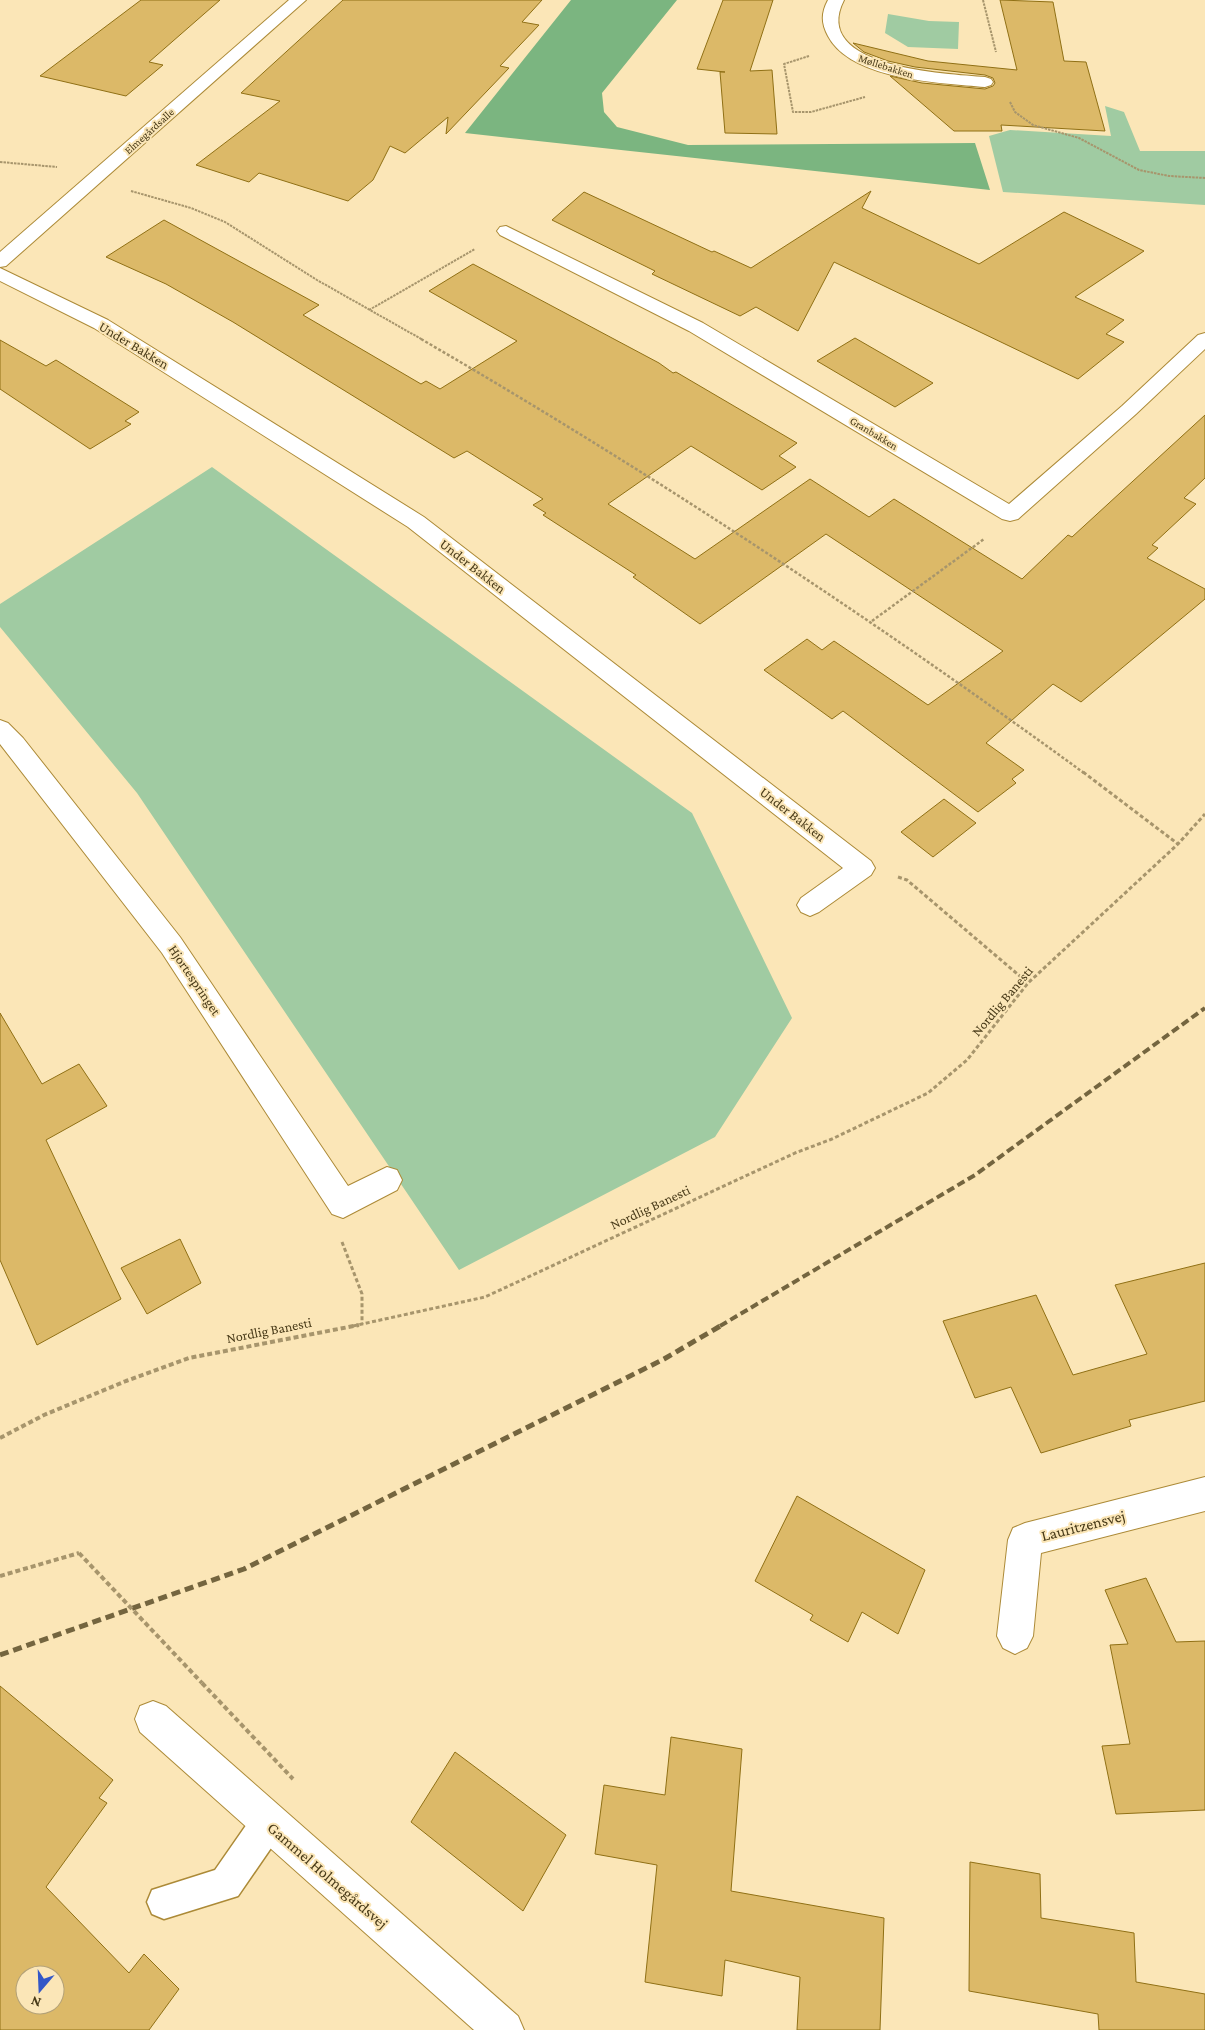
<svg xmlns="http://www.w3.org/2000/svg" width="1205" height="2030" font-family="'Crimson Pro',serif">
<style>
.green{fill:#a0cba2}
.forest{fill:#7bb580}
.building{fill:#dcb968;stroke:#907015;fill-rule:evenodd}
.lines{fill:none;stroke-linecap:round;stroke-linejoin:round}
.lane-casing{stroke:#ac8a37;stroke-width:3}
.street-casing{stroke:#ac8a37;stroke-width:2}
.path-far3{stroke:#a7956c;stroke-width:2;stroke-dasharray:2.5 1;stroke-linecap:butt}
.path-far2{stroke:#a7956c;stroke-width:2.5;stroke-dasharray:3 2;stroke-linecap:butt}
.path-far1{stroke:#a7956c;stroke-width:3;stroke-dasharray:4 2.5;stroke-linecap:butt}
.path{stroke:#a7956c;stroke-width:4;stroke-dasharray:5 3;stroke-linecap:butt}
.lane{fill:#fff;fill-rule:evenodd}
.street{fill:#fff;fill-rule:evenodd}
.rail-far1{stroke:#74653f;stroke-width:4;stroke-dasharray:8 4;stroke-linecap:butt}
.rail{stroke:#74653f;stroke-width:5;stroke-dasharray:9 5;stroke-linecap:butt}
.path-bridge{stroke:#a7956c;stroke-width:4;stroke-dasharray:5 3;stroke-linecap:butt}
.labels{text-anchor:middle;stroke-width:4;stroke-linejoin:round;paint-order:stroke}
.far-street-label{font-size:11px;fill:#483a18;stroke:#fbe6b7}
.street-label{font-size:14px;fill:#483a18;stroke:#fbe6b7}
.near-street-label{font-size:16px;fill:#483a18;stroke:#fbe6b7}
</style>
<rect width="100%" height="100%" fill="#fbe6b7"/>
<g class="green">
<path d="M888 14 929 21 959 22 958 49 908 47 885 33Z"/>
<path d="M1105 106 1124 112 1140 151H1205V205L1003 192 989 136 1010 130 1111 136Z"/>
<path d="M212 467 692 813 792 1018 715 1137 459 1270 137 793 0 627V604Z"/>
</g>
<path class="forest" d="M571 0H677L602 93 604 112 617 127 688 145 975 143 990 190 465 133Z"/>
<g class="building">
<path d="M141 0H220L149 62 163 65 126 96 40 76Z"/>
<path d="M343 0H542L522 22 539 25 500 66 509 68 446 134 448 117 405 153 390 146 373 180 348 201 259 173 249 182 196 165 280 101 241 93Z"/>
<path d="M723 0H773L750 71 772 70 777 134 725 133 720 72H725L697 69Z"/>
<path d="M1000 0 1053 2 1064 61 1086 62 1105 131 1001 125 1002 131H954L890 76 922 83 985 89 993 86 995 83 993 78 985 75 915 67 888 61 864 52 853 43 928 61 1017 70Z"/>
<path d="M871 191 862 208 979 264 1064 212 1144 251 1075 297 1124 320 1106 334 1124 342 1078 379 834 262 798 331 756 307 740 316 652 274 655 271 552 220 584 192 712 252 714 251 751 268Z"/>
<path d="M164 220 319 305 303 315 421 384 426 381 440 389 517 341 429 291 473 264 659 363 673 373 676 372 797 443 779 456 796 467 762 490 691 446 608 504 695 559 810 479 869 517 894 499 1022 579 1068 535 1072 537 1205 415V478L1184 498 1196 504 1152 545 1158 548 1147 558 1205 589V599L1081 702 1053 684 986 743 1024 770 1012 779 1016 783 978 812 843 711 832 719 764 670 807 639 822 650 834 641 928 705 1003 651 826 534 700 624 633 577 636 575 543 515 546 513 533 505 543 499 467 451 454 458 233 322 166 284 106 257Z"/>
<path d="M855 338 933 383 895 407 817 361Z"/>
<path d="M0 340 46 366 56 360 139 412 125 421 131 424 90 449 0 389Z"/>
<path d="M944 799 976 823 933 857 901 832Z"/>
<path d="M0 1013 42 1084 79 1064 107 1106 46 1140 121 1299 37 1345 0 1260Z"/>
<path d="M180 1239 201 1283 147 1314 121 1268Z"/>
<path d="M1205 1263V1401L1129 1420 1131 1426 1041 1453 1011 1387 975 1398 943 1321 1036 1295 1073 1375 1147 1354 1115 1285Z"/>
<path d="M797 1496 925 1570 898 1634 862 1612 848 1642 810 1620 813 1615 755 1581Z"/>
<path d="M1146 1578 1176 1642 1205 1641V1810L1116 1814 1102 1746 1130 1744 1110 1645 1128 1644 1105 1590Z"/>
<path d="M0 1686 113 1780 99 1798 107 1803 46 1887 129 1973 144 1954 179 1989 149 2030H0ZM25 1975H55V2005H25Z"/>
<path d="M671 1737 742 1749 731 1891 884 1918 880 2030H797L800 1977 725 1960 722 1996 645 1982 657 1865 595 1854 604 1785 665 1795Z"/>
<path d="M455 1752 566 1835 523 1911 411 1822Z"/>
<path d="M970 1862 1040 1874 1041 1918 1134 1933 1136 1982 1205 1994V2030H1099L1098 2014 969 1991Z"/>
</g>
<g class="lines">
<defs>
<path id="lane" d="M268 1806 280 1811 285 1823 280 1835 238 1896 164 1919 152 1914 147 1902 152 1890 215 1870 256 1811Z"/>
<g id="street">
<path d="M289 0H306L6 266 0 267V252Z"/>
<path d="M828 0H844C809 68 947 74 985 77L991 79 993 82 991 85 985 87C941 83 851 80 828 36 821 23 821 13 828 0Z"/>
<path d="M506 226 703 323 1009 504 1122 406 1198 335 1205 333V349L1136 414 1018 519 1010 521 1002 519 689 331 500 235 497 231 500 227Z"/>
<path d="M0 268 108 320 424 517 871 861 875 868 871 875 819 912 810 916 801 912 797 905 801 898 843 868 408 527 94 328 0 281Z"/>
<path d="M0 720 8 723 23 738 180 937 348 1186 387 1167 397 1170 402 1180 397 1190 343 1218 332 1214 162 953 0 744Z"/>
<path d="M1205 1477V1511L1041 1553 1033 1636 1027 1648 1015 1654 1003 1648 997 1636 1008 1540 1013 1528 1025 1523Z"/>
<path d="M153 1701 166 1706 518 2016 524 2030H474L140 1732 135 1719 140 1706Z"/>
</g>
</defs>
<use href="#lane" class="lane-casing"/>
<use href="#street" class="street-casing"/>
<g class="path-far3">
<path d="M983 0 996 52"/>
<path d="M809 56 784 64 793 112H811L865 97"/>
<path d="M1010 102 1015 112 1033 125 1079 138 1139 170 1169 176 1205 178"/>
<path d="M0 162 57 167"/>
<path d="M131 191 191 208 225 222 317 280 423 340"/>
<path d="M369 310 475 249"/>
</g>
<g class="path-far2">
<path d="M421 339C650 472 870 617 1084 773"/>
<path d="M872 621 984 539"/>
</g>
<g class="path-far1">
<path d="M1083 772 1178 844"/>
<path d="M898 877 907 880 1028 983"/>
<path d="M342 1242 362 1294V1324"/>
<path d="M353 1326 485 1297 795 1153 832 1139 928 1093 967 1060 1028 983 1178 844 1205 814"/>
</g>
<g class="path">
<path d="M0 1438 44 1415 126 1381 189 1358 359 1325"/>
<path d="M0 1576 79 1553"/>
<path d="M202 1683 293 1779"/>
</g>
<use href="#lane" class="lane"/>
<use href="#street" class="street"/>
<path class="rail-far1" d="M720 1326 975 1175 1205 1008"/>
<path class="rail" d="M0 1655 244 1569 664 1359 722 1325"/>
<path class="path-bridge" d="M79 1553 202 1683"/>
</g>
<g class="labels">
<g class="far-street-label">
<text transform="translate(886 66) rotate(18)" y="4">Møllebakken</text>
<text transform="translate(149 131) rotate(-42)" y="4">Elmegårdsalle</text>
<text transform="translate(874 433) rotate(31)" y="4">Granbakken</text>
</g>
<g class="street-label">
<text transform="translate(134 345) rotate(31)" y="5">Under Bakken</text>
<text transform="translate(473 566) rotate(38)" y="5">Under Bakken</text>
<text transform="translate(793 814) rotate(38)" y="5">Under Bakken</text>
<text transform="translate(195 980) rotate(56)" y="5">Hjortespringet</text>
<text transform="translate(1002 1001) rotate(-50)" y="5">Nordlig Banesti</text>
<text transform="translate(650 1207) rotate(-25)" y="5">Nordlig Banesti</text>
<text transform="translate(269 1330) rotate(-11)" y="5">Nordlig Banesti</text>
</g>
<g class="near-street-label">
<text transform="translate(1083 1525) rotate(-14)" y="6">Lauritzensvej</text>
<text transform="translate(328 1875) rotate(41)" y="6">Gammel Holmegårdsvej</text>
</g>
</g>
<g transform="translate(40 1990) rotate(199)"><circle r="24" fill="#fbe6b7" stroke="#b3a177"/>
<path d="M0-4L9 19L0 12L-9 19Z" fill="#3357c7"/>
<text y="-8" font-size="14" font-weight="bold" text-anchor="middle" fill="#483a18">N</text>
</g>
</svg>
